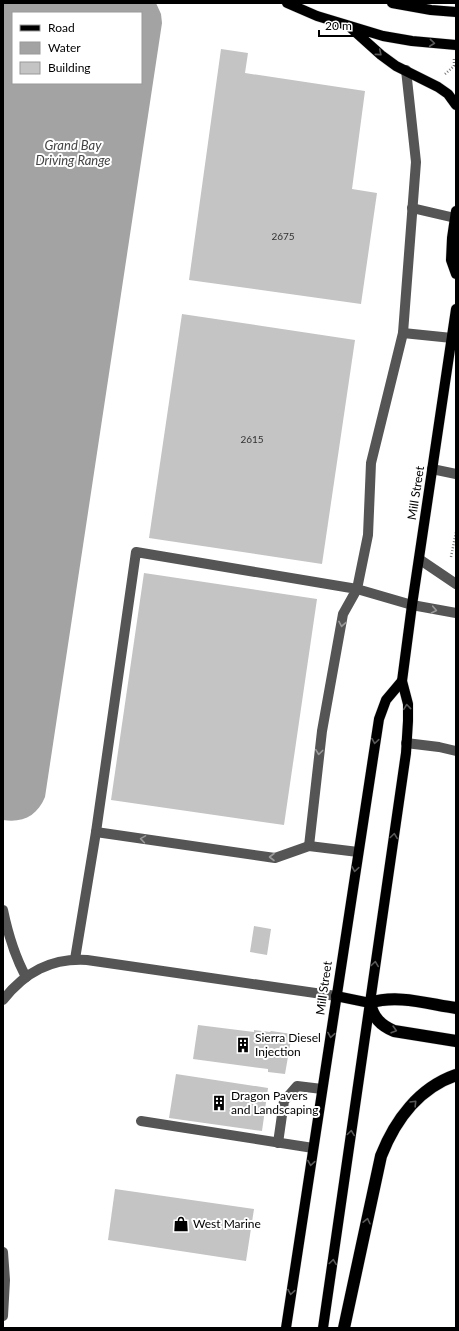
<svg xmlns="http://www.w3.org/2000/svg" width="459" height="1331" font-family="Lato,sans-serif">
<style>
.water{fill:#a3a3a3;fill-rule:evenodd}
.building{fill:#c4c4c4}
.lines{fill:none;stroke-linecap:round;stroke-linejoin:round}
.major-casing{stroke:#dbdbdb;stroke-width:11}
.highway-casing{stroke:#dbdbdb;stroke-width:13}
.path{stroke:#777;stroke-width:2.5;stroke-dasharray:1 2;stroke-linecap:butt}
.minor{stroke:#555;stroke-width:10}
.major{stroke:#000;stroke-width:10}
.highway{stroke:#000;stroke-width:12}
.oneway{stroke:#595959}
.oneway2{stroke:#999}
.labels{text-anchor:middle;stroke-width:4;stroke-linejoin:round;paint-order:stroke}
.number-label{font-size:10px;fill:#313131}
.street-label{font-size:12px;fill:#000;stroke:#fff}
.poi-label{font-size:12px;fill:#000;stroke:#fff;text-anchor:start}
.water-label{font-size:13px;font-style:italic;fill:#444;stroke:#fff}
</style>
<rect width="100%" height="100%" fill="#fff"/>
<path class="water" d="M3 3H156L161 14 162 23 45 797C37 816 23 823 3 820ZM13 13H141V83H13Z"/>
<g class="building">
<path d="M221 49 248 53 245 73 365 91 352 189 377 193 361 304 189 280Z"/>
<path d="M182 314 355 340 322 564 149 538Z"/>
<path d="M144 573 317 599 284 825 111 800Z"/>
<path d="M254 926 271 929 267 955 250 952Z"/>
<path d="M198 1025 254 1032V1030L270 1032 271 1031 292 1034 285 1074 268 1072V1069L193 1059Z"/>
<path d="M176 1074 268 1088 262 1131 169 1118Z"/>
<path d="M115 1189 254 1209 246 1261 108 1240Z"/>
</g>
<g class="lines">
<defs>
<g id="major">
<path d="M287 3 317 16 383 36 412 41 456 45"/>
<path d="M392 3 431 10 456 12"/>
<path d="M351 28 381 55 396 66 438 87 448 94 456 105"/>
<path d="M456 211 452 238 451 260 456 274"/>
<path d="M336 996 370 1003"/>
<path d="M286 1328 379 719 386 700 402 681"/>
<path d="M323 1328 406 753 408 721V704L402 681 412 605 456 309"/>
</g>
<g id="highway">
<path d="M456 1008C428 1004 397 994 370 1003 373 1017 380 1025 394 1031L456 1041"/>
<path d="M344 1328 381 1156C395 1120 419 1088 456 1075"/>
</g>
</defs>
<use href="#major" class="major-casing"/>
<use href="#highway" class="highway-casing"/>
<g class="path">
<path d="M445 74 454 66V59"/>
<path d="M451 557 456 532"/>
</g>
<g class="minor">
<path d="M412 208 455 218"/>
<path d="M403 333 416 162 406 70"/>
<path d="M452 338 403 333 371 463 368 535 357 589 412 605 456 613"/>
<path d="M432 469 456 474"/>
<path d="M419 559 456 584"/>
<path d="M406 743 439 747 456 751"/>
<path d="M96 832 275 858 309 846 358 852"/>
<path d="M3 910C8 934 14 955 26 977"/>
<path d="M75 959 96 832 136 552 357 589 343 614 322 731 309 846"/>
<path d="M3 1000C25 972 51 958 87 960L336 996"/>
<path d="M141 1121 313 1148"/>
<path d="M278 1143 284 1101 297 1086 322 1089"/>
<path d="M3 1252 5 1280 3 1316"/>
</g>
<use href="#major" class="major"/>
<use href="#highway" class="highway"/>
</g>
<defs><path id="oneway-chevron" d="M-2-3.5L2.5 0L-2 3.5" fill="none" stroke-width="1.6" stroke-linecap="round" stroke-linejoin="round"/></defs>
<g class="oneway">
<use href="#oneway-chevron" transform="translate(432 43) rotate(6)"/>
<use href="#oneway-chevron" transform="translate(379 53) rotate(40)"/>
<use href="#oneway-chevron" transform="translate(407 707) rotate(-96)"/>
<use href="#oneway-chevron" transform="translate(375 741) rotate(99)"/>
<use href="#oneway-chevron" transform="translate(394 836) rotate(-82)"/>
<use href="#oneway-chevron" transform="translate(355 869) rotate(99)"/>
<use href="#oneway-chevron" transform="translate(375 964) rotate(-82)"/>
<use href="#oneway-chevron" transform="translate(394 1030) rotate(16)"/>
<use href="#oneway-chevron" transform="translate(331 1035) rotate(99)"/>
<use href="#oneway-chevron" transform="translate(414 1103) rotate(-46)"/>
<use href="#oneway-chevron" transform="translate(351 1133) rotate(-82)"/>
<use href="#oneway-chevron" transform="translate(311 1163) rotate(99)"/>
<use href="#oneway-chevron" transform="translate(367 1221) rotate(-77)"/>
<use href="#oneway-chevron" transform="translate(333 1262) rotate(-82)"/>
<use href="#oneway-chevron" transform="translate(291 1292) rotate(99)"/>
</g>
<g class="oneway2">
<use href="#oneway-chevron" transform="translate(434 610) rotate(11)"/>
<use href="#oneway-chevron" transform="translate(342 624) rotate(100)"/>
<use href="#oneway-chevron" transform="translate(319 752) rotate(97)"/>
<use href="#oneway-chevron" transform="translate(143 839) rotate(-171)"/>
<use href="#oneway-chevron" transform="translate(272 857) rotate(180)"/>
</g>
<defs>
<symbol id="building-bare" viewBox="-9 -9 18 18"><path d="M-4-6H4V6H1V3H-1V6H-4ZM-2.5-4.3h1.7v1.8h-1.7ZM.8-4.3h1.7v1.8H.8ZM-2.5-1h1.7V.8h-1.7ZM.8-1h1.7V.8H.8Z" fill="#000" stroke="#fff" stroke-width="2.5" paint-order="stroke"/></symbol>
<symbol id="shop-bare" viewBox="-9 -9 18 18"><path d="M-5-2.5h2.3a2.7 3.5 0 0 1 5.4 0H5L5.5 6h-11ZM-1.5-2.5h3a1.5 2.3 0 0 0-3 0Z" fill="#000" stroke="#fff" stroke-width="2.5" paint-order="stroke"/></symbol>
</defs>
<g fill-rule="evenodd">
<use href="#building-bare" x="232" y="1034" width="22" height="22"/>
<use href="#building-bare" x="208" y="1092" width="22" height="22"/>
<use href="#shop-bare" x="170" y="1213" width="22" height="22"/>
</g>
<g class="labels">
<g class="number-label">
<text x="283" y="240">2675</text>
<text x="252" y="443">2615</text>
</g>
<g class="street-label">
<text transform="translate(416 493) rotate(-81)" y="4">Mill Street</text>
<text transform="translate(324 988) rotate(-82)" y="4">Mill Street</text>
</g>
<g class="poi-label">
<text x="255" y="1042">Sierra Diesel<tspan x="255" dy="14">Injection</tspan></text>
<text x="231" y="1100">Dragon Pavers<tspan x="231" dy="14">and Landscaping</tspan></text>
<text x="193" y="1228">West Marine</text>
</g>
<g class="water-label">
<text x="73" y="150">Grand Bay<tspan x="73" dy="15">Driving Range</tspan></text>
</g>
</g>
<rect width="459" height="1331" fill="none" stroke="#000000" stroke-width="8"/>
<rect x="12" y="12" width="130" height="72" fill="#ffffff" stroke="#999999"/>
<rect x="20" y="25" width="20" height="6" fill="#000000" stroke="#999999"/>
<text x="48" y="32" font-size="12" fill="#000000">Road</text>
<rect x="20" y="42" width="20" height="12" fill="#a3a3a3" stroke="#999999"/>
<text x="48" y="52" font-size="12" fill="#000000">Water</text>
<rect x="20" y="62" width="20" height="12" fill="#c4c4c4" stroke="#999999"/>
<text x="48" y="72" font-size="12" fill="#000000">Building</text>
<path d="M319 30v6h57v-6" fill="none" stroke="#000000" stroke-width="2"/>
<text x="325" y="30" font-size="12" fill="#000000" stroke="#ffffff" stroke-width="3" paint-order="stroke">20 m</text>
</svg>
